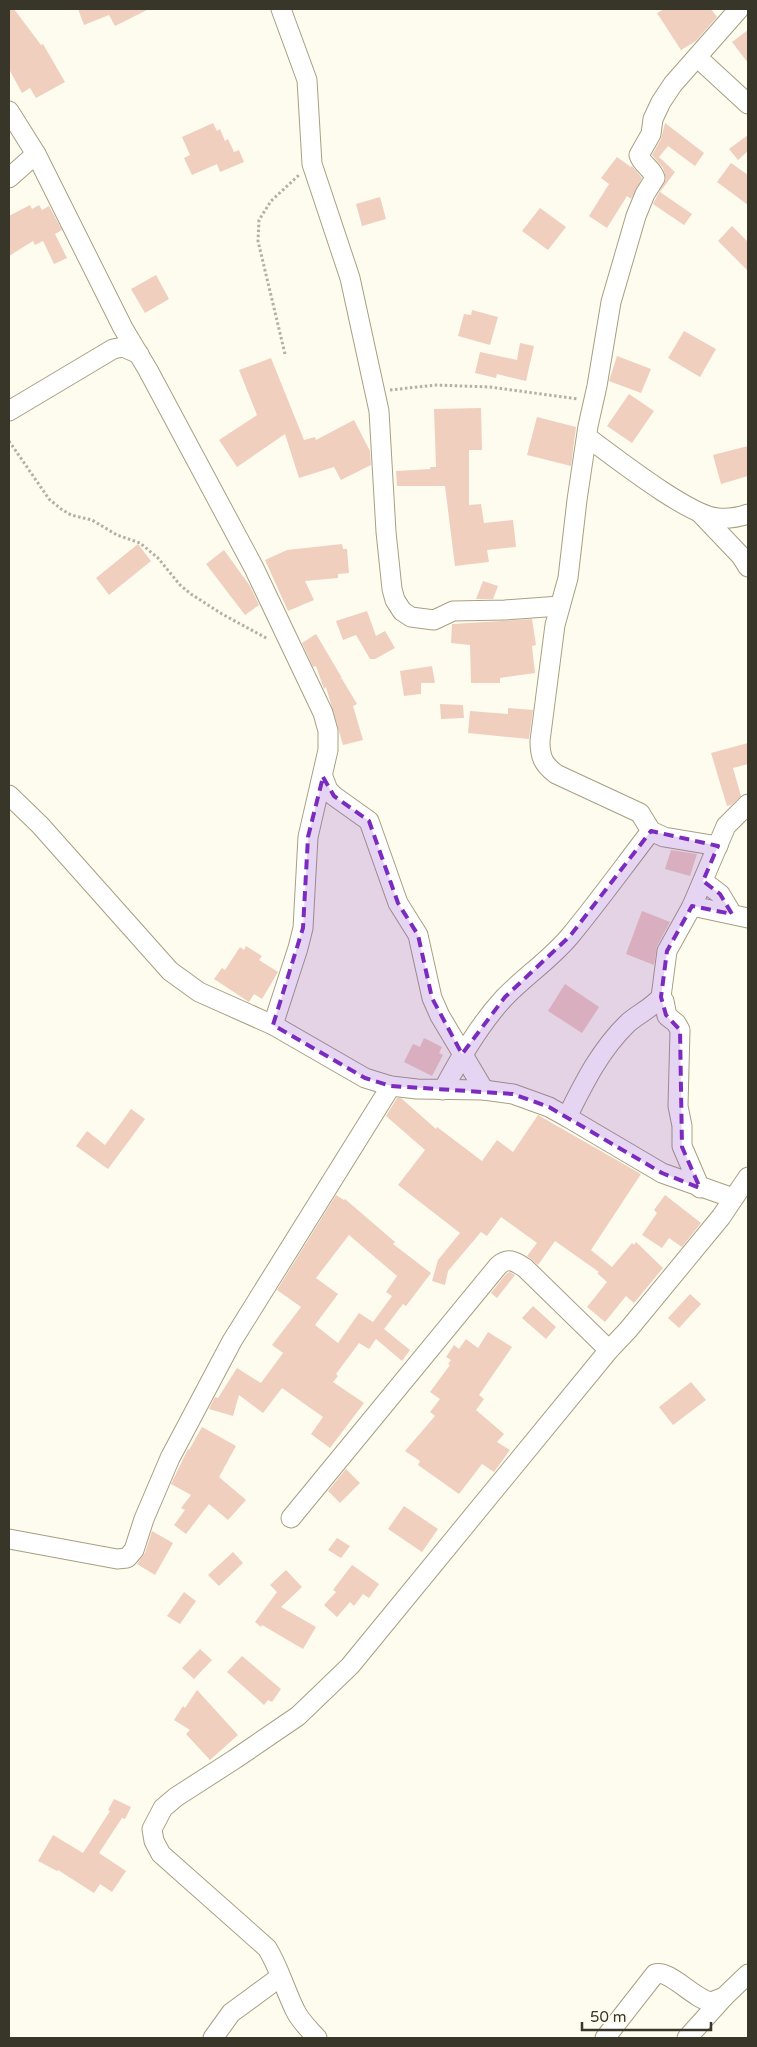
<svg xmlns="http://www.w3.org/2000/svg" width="757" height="2047" font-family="'Varela Round',sans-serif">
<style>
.building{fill:#f0cfbf;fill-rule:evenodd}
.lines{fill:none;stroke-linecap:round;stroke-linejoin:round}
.minor-casing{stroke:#a6a082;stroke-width:21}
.path{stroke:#b3b1a4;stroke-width:3;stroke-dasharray:2.5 2.5;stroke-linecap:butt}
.minor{stroke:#fff;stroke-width:19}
.marked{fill:#7b2cbf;fill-opacity:0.2;stroke:#7b2cbf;stroke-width:4;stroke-dasharray:10 6;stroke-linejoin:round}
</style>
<rect width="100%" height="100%" fill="#fefcef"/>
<g class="building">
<path d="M9 9H14L41 45 43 44 65 82 36 98 30 88 22 93 9 69Z"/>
<path d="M78 9H149L115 26 109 15 84 25Z"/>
<path d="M664 9H711L717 17 696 41 681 50 657 13Z"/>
<path d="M748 30V63L732 42Z"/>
<path d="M213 123 217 131 220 129 225 141 228 139 234 152 239 150 244 162 220 172 217 164 192 175 184 158 190 155 182 137Z"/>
<path d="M665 123 704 153 695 166 668 146 659 157 675 172 660 192 692 214 684 225 653 204 666 179 663 168 652 155 661 139Z"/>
<path d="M748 135V151L738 160 729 149Z"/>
<path d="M617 157 631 167 632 166 642 178 631 199 627 196 607 228 589 216 609 184 601 178Z"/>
<path d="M731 163 748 175V205L717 182Z"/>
<path d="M380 197 386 219 362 226 356 204Z"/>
<path d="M30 205 32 209 39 205 42 210 49 206 62 230 55 234 67 258 54 264 43 241 35 245 33 241 9 256V216Z"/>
<path d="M540 208 566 227 548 250 522 231Z"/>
<path d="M732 226 748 242V271L718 241Z"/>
<path d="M156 275 169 299 145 313 131 289Z"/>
<path d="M472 310 498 317 490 345 458 336 464 314 471 315Z"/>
<path d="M684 331 716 349 700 377 668 358Z"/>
<path d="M520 343 534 346 526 381 497 374 496 378 475 373 480 352 517 360Z"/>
<path d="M617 356 651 369 641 393 609 381Z"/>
<path d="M271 358 304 440 315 437 316 440 354 420 370 451 371 465 341 480 334 467 299 478 285 434 237 467 219 440 257 415 239 370Z"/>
<path d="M629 394 654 411 632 443 607 426Z"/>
<path d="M481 408 482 450H469V505L481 504 484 523 513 520 516 547 487 550 489 562 455 566 445 486H397L396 471 430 469V467H436L434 409Z"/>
<path d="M537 417 576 427 571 466 527 455Z"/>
<path d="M748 446V476L721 484 713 455Z"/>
<path d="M138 544 151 561 109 595 96 578Z"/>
<path d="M342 544 343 549H347L349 573 338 574V578L305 581 314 600 288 611 265 560 287 550Z"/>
<path d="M224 550 250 586 259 605 245 615 206 564Z"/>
<path d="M483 581 498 586 493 599H476Z"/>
<path d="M367 611 376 636 385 631 395 648 375 659H370L356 635 343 640 336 621Z"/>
<path d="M532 619 536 645 532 646 535 673 500 678V683H471L470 645 451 643 452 624Z"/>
<path d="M316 634 342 678 340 679H342L357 704 353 706 363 740 343 745 326 687 324 689 316 666 313 667 302 643Z"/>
<path d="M432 666 435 683H421V694L404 696 400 671Z"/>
<path d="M440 704 463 705 464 718 441 719Z"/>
<path d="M508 708 533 710 529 739 468 733 470 711 508 714Z"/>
<path d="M748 743V764L733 768 741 796 731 805 727 806 711 753Z"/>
<path d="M671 850 697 854 690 876 665 869Z"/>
<path d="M642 911 670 922 657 946 654 965 626 954Z"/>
<path d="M246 946 262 956 259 960 278 972 262 999 254 994 249 1002 214 979 222 968 225 970 240 947 244 950Z"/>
<path d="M565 984 599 1007 582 1033 548 1011Z"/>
<path d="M424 1038 442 1047 439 1053 443 1055 432 1076 404 1062 413 1044 420 1047Z"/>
<path d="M397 1098H401L436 1129 437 1127 482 1161 497 1140 513 1152 538 1115 641 1174 591 1250 612 1267 632 1243 634 1245 636 1242 663 1268 634 1303 626 1296 605 1322 587 1307 607 1282 597 1273 599 1272 555 1241 538 1265 527 1256 537 1243 501 1217 487 1236 481 1232 448 1271 445 1285 432 1281 438 1260 460 1233 398 1185 425 1150 386 1116Z"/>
<path d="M131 1109 145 1119 108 1169 76 1146 87 1131 105 1145Z"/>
<path d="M336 1195 344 1200 345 1199 395 1242 393 1244 431 1273 406 1306 403 1304 384 1329 410 1350 402 1361 376 1339 369 1349 359 1343 336 1374 338 1376 333 1382 364 1403 330 1448 311 1434 323 1417 282 1388 263 1413 239 1395 233 1416 209 1409 215 1397 218 1398 237 1368 261 1383 283 1353 272 1345 301 1307 277 1290ZM349 1235 397 1276 386 1292 392 1296 373 1322 359 1313 338 1343 315 1325 338 1294 316 1278Z"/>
<path d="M665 1195 701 1223 682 1247 669 1238 662 1248 642 1235 657 1213 654 1210Z"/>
<path d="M510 1272 515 1275 497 1298 491 1293 506 1274Z"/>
<path d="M690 1294 701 1304 679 1328 668 1318Z"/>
<path d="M533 1306 556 1327 546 1339 522 1318Z"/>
<path d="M488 1332 512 1347 479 1395 484 1399 476 1410 504 1434 497 1442 510 1450 494 1472 482 1464 459 1494 418 1465 420 1461 405 1451 435 1416 430 1412 440 1399 430 1392 450 1365 448 1364 451 1360 446 1357 454 1345 459 1349 466 1339 478 1348Z"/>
<path d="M691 1382 706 1400 673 1425 659 1407Z"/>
<path d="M202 1427 236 1446 219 1477 246 1500 228 1520 209 1504 186 1534 174 1525 185 1510 181 1508 191 1495 171 1484 188 1449 189 1450Z"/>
<path d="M346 1469 360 1483 340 1503 328 1491Z"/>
<path d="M404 1506 438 1529 422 1552 388 1529Z"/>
<path d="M152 1531 173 1543 155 1575 137 1564 145 1553Z"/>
<path d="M337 1538 350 1546 341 1558 328 1550Z"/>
<path d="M233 1552 243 1563 219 1586 208 1575Z"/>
<path d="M352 1565 379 1584 369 1598 363 1594 354 1606 350 1602 337 1617 324 1605 336 1592 333 1590Z"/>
<path d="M286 1570 302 1587 281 1607 316 1627 303 1649 262 1625 261 1627 255 1622 277 1592 270 1585Z"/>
<path d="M184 1592 196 1601 180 1624 167 1616Z"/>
<path d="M200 1649 212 1660 194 1679 182 1668Z"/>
<path d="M242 1656 281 1689 272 1702 268 1700 264 1705 227 1672Z"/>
<path d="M197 1690 238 1735 210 1760 186 1734 190 1730 174 1720 183 1706 185 1708Z"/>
<path d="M114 1799 131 1807 125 1819 122 1818 99 1853 126 1871 112 1892 100 1884 94 1893 58 1870 57 1871 38 1861 53 1835 83 1853 110 1811 108 1810Z"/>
</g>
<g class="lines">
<defs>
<g id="minor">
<path d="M281 9 307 80 312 164 350 278 379 411 386 532 392 589 395 600 402 611 411 617 434 620 453 611 505 610 560 606"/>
<path d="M697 57 748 104"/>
<path d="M9 111 36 154 123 328 148 370 254 568 323 713 328 731V750L308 837 303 928 298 948 273 1025"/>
<path d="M9 178 36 154"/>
<path d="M9 411 113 349 123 347 139 354"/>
<path d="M587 437C613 456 689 516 718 518 727 519 739 517 748 514"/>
<path d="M701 514 741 556 748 567"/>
<path d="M323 777 328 790 334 796 369 821 398 903 418 935 432 998 440 1016 484 1090"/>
<path d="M9 795 40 825 170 971 199 992 273 1025 365 1078 391 1086 417 1089 484 1090 513 1094 549 1107 567 1117 662 1173 733 1198"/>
<path d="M718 846 664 837 651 831 640 813 556 774C543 764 540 757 540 741L555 625 568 578 577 500 588 426 597 386 611 302 636 216 645 194 655 178C652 168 642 165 639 155L651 134 653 119 661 102 673 84 739 9"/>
<path d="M703 881 720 894 732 914"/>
<path d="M692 906 748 918"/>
<path d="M661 997 664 1001 667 1016 676 1023 680 1030 678 1106 682 1126V1146L700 1188"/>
<path d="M443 1090C460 1058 479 1025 504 998 525 976 550 960 570 936 598 902 624 866 651 831"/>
<path d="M567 1117C584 1083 600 1050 628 1023 638 1014 652 1008 661 997L667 951 692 906 726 826 748 804"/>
<path d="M291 1518 498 1266C508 1257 514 1261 525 1268L609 1350"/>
<path d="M9 1539 117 1559 127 1558 134 1550 144 1519 170 1458 232 1341 391 1086"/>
<path d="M213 2038 231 2013 280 1977"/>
<path d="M317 2038C309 2029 300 2021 295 2010 285 1990 279 1967 267 1948L161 1854 154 1841 152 1829 163 1808 176 1797 235 1759 298 1716 350 1666 609 1350 628 1330 721 1217 748 1177"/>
<path d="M605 2038 655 1974C669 1969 694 1999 711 2002L724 1997 748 1974"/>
<path d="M687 2038 724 1997"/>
</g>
</defs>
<use href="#minor" class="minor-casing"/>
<g class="path">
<path d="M285 354 258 241 259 220 271 201 299 175"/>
<path d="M390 390 436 385 490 387 578 399"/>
<path d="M9 441 49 499 61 509 71 515 92 520 117 535 140 543 158 558 180 585 191 594 222 614 268 639"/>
</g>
<use href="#minor" class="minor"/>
</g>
<path class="marked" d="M323 777 334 796 369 821 398 903 418 935 432 998 462 1054 505 997 570 936 651 831 718 846 703 881 720 894 732 914 692 906 667 951 661 997 666 1015 680 1030 682 1147 700 1188 662 1173 549 1107 513 1094 391 1086 365 1078 273 1025 303 928 308 837Z"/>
<rect width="757" height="2047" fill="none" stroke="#383529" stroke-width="20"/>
<path d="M582 2022v8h129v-8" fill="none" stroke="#383529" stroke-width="2.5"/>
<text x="590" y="2022" font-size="15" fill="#383529" stroke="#fefcef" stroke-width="4" paint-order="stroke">50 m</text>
</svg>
